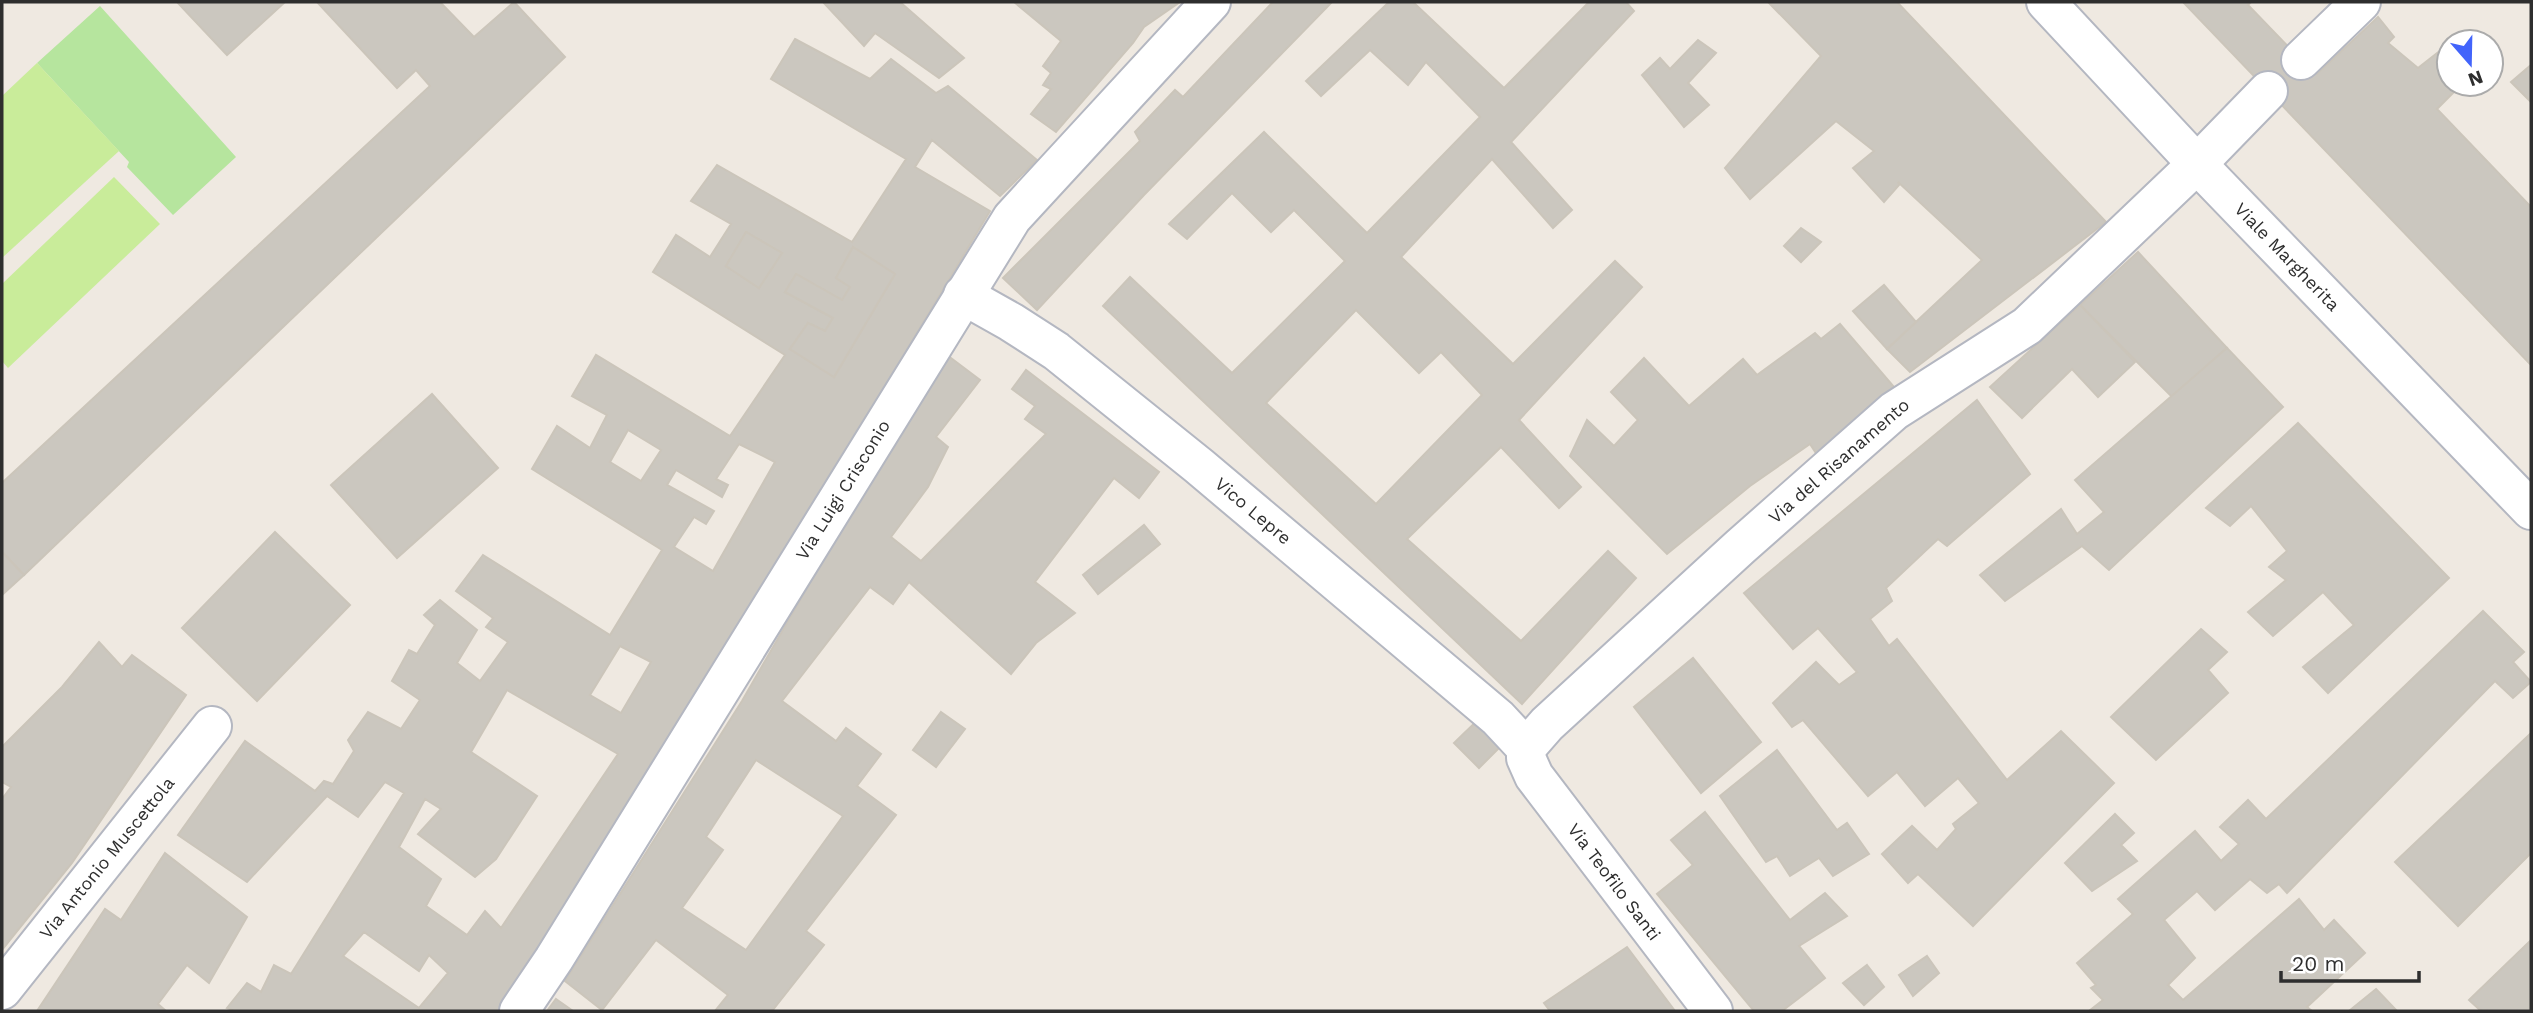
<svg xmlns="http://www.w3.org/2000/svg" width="2533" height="1013" font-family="'Work Sans',sans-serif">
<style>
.green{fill:#b6e59e}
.pitch{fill:#c9ec9a}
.building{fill:#cbc7bf;stroke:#cbc5ba;stroke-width:2;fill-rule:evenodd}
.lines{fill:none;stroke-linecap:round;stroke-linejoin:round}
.minor-casing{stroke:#b4b7c1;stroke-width:42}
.minor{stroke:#fff;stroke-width:38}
.labels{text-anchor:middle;stroke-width:6;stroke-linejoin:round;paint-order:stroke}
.street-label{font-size:18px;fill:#2e2e2e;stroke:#fff}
</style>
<rect width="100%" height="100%" fill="#efe9e1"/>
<path class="green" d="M100 6 236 157 173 215 127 167 129 162 37 63Z"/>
<g class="pitch">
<path d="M37 63 119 151 2 258V96Z"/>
<path d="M114 177 160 224 8 368 2 361V284Z"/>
</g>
<g class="building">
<path d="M177 2H285L227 55Z"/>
<path d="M317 2H440L474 37 514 2 565 57 24 575 2 552V483L430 86 416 70 397 88Z"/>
<path d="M823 2H900L964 58 939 78 875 33 864 46Z"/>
<path d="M1014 2H1180L1144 27 1133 43 1056 132 1031 114 1051 89 1043 85 1051 73 1043 66 1061 41Z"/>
<path d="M1273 2H1332L1144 195 1037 310 1003 278 1140 141 1135 132 1175 90 1183 97Z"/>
<path d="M1389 2H1413L1504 88 1589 2H1626L1634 11 1511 142 1572 210 1553 228 1492 159 1401 257 1513 364 1615 261 1642 287 1519 420 1581 487 1559 508 1501 447 1407 539 1521 641 1608 551 1636 578 1522 704 1103 306 1130 277 1232 373 1345 261 1294 210 1271 232 1232 193 1187 239 1169 224 1264 132 1367 233 1480 117 1426 62 1408 85 1370 50 1321 96 1306 81ZM1356 310 1419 373 1441 352 1482 395 1376 504 1266 403Z"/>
<path d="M1768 2H1897L2106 222 1910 372 1887 349 1982 260 1898 182 1899 185 1884 202 1853 168 1874 151 1836 121 1750 199 1725 168 1821 56Z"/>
<path d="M2183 2H2251L2248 5 2301 60 2317 74 2378 17 2394 37 2388 43 2418 68 2446 46 2449 49V84H2462L2437 109 2531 207V365Z"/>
<path d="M795 39 870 79 891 59 936 93 948 86 1037 160 1000 196 932 140 915 167 990 211 675 737 501 1011H235L227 1008 247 983 261 992 274 965 291 974 404 793 385 782 358 817 327 796 247 882 178 835 245 741 315 791 324 781 333 784 354 751 348 740 368 712 401 729 420 700 392 681 409 650 417 654 435 625 424 615 440 600 477 630 457 663 480 681 508 642 486 627 493 618 456 591 483 555 610 635 662 550 532 469 557 426 590 448 607 415 572 396 596 355 730 436 785 355 653 272 676 235 710 257 731 224 691 201 717 165 852 242 906 159 771 79ZM746 232 782 253 759 288 726 266ZM853 247 895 274 834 377 790 349 808 323 825 331 833 318 785 292 796 274 842 300 850 287 836 278ZM628 430 661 450 641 481 610 462ZM739 444 775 462 713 571 674 547 694 517 706 524 714 511 667 485 676 470 722 497 728 485 716 479ZM620 646 651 662 621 713 590 695ZM507 690 618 754 501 928 485 911 467 935 426 906 441 879 399 847 425 799 441 809 418 834 475 877 496 859 537 796 471 752ZM364 932 419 971 429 955 448 973 419 1008 343 956Z"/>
<path d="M1698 40 1716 53 1688 83 1709 105 1684 127 1642 75 1660 58 1670 69Z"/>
<path d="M2531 65V102L2511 82Z"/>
<path d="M1801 228 1821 242 1801 262 1784 246Z"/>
<path d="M746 232 782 253 759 288 726 266Z"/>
<path d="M853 247 895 274 834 377 790 349 808 323 825 331 833 318 785 292 796 274 842 300 850 287 836 278Z"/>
<path d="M2138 252 2227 348 2172 397 2080 305Z"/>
<path d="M1884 285 1916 322 1887 349 1853 311Z"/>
<path d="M2080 305 2135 362 2098 397 2072 369 2022 418 1990 387Z"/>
<path d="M1840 324 1894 387 1859 428 1821 461 1810 444 1750 486 1667 554 1570 456 1587 420 1614 446 1638 420 1611 392 1644 358 1689 406 1743 359 1757 375 1815 333 1821 339Z"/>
<path d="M2227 348 2283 407 2109 570 2082 546 2005 601 1980 575 2061 509 2077 534 2104 512 2075 480Z"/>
<path d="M943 352 980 380 936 437 948 447 928 487 891 537 921 561 1046 434 1025 419 1035 406 1012 389 1026 370 1159 472 1139 498 1114 478 1035 582 1075 613 1036 643 1011 674 909 582 893 604 870 587 782 701 836 741 846 728 881 754 857 786 896 815 806 931 824 945 772 1011H715L728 995 656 940 602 1010 565 981 742 701ZM756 760 843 816 746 950 682 908 723 850 706 837Z"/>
<path d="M432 394 498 468 397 558 331 485Z"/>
<path d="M1977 400 2030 474 1947 546 1938 539 1886 588 1892 601 1870 619 1889 646 1897 639 2007 780 2061 731 2114 783 1973 926 1918 874 1908 883 1882 854 1912 826 1937 850 1956 829 1953 824 1979 803 1958 778 1925 806 1897 772 1868 796 1803 720 1792 727 1773 703 1816 662 1839 685 1857 672 1818 628 1793 649 1744 593Z"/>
<path d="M2298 423 2449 578 2328 693 2303 667 2354 625 2323 592 2273 636 2248 612 2286 580 2269 567 2287 551 2251 506 2230 526 2206 508Z"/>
<path d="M1144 525 1160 544 1098 594 1083 575Z"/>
<path d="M275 532 350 605 257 701 182 628Z"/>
<path d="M2 552 24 575 2 595Z"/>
<path d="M2483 611 2524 652 2513 662 2531 682 2513 698 2495 681 2287 893 2279 884 2267 893 2250 879 2215 910 2197 891 2164 920 2195 958 2168 985 2183 1000 2299 899 2324 930 2334 920 2365 953 2307 1007 2312 1011H2089L2103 1000 2091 988 2096 985 2077 963 2133 914 2118 899 2195 831 2221 861 2239 844 2220 827 2248 800 2266 819Z"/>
<path d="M2201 629 2227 652 2208 670 2228 693 2156 760 2111 717Z"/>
<path d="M99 642 122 667 132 655 186 695 72 863 2 950V799L11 787 2 782V747L62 687Z"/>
<path d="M1693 658 1761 742 1701 793 1634 707Z"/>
<path d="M941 712 965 729 936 767 913 750Z"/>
<path d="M1481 717 1506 741 1479 768 1454 743Z"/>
<path d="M2531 733V853L2458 926 2395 862Z"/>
<path d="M1777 750 1837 830 1847 823 1869 854 1833 876 1819 858 1790 876 1777 856 1766 862 1720 796Z"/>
<path d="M1705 812 1790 920 1825 893 1847 916 1799 946 1825 978 1782 1011H1754L1657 894 1693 865 1671 840Z"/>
<path d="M2115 814 2134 833 2121 845 2137 861 2092 891 2065 863Z"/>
<path d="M165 853 247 917 209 983 187 965 158 1004 166 1011H37L105 909 121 920Z"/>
<path d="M2531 940V1011H2481L2469 1000Z"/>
<path d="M1627 947 1675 1011H1550L1544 1003Z"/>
<path d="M1927 956 1939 973 1913 996 1899 975Z"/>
<path d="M1867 965 1884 987 1864 1005 1843 983Z"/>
<path d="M2376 989 2397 1011H2349Z"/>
<path d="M556 999 573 1011H547Z"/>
</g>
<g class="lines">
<defs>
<g id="minor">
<path d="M2046 2 2197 164 2531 510"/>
<path d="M2301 60 2361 2"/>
<path d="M963 295 1011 322 1056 351 1199 466 1498 718 1526 748"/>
<path d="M1526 748 1547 724 1740 547 1894 411 2027 326 2197 164 2268 91"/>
<path d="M1526 748V758L1534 776 1713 1011"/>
<path d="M2 990 212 726"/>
<path d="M519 1011 554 959 1012 218 1211 2"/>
</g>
</defs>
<use href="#minor" class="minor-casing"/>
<use href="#minor" class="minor"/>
</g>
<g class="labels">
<g class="street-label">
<text transform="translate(2287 257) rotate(46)" y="6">Viale Margherita</text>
<text transform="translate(1839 461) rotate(-41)" y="6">Via del Risanamento</text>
<text transform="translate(843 490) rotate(-58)" y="6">Via Luigi Crisconio</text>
<text transform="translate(1253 511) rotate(40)" y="6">Vico Lepre</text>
<text transform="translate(107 858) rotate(-51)" y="6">Via Antonio Muscettola</text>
<text transform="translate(1614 882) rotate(53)" y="6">Via Teofilo Santi</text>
</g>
</g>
<rect width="2533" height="1013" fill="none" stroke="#2e2e2e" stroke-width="7"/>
<g transform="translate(2470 63) rotate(160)"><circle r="33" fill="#ffffff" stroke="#ababab" stroke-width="2"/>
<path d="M0-5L12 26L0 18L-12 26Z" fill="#4264fb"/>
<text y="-10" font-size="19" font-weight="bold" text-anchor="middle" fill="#2e2e2e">N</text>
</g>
<path d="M2281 971v10h138v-10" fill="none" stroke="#2e2e2e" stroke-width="3.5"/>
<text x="2292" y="971" font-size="21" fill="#2e2e2e" stroke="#ffffff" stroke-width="5" paint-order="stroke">20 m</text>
</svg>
